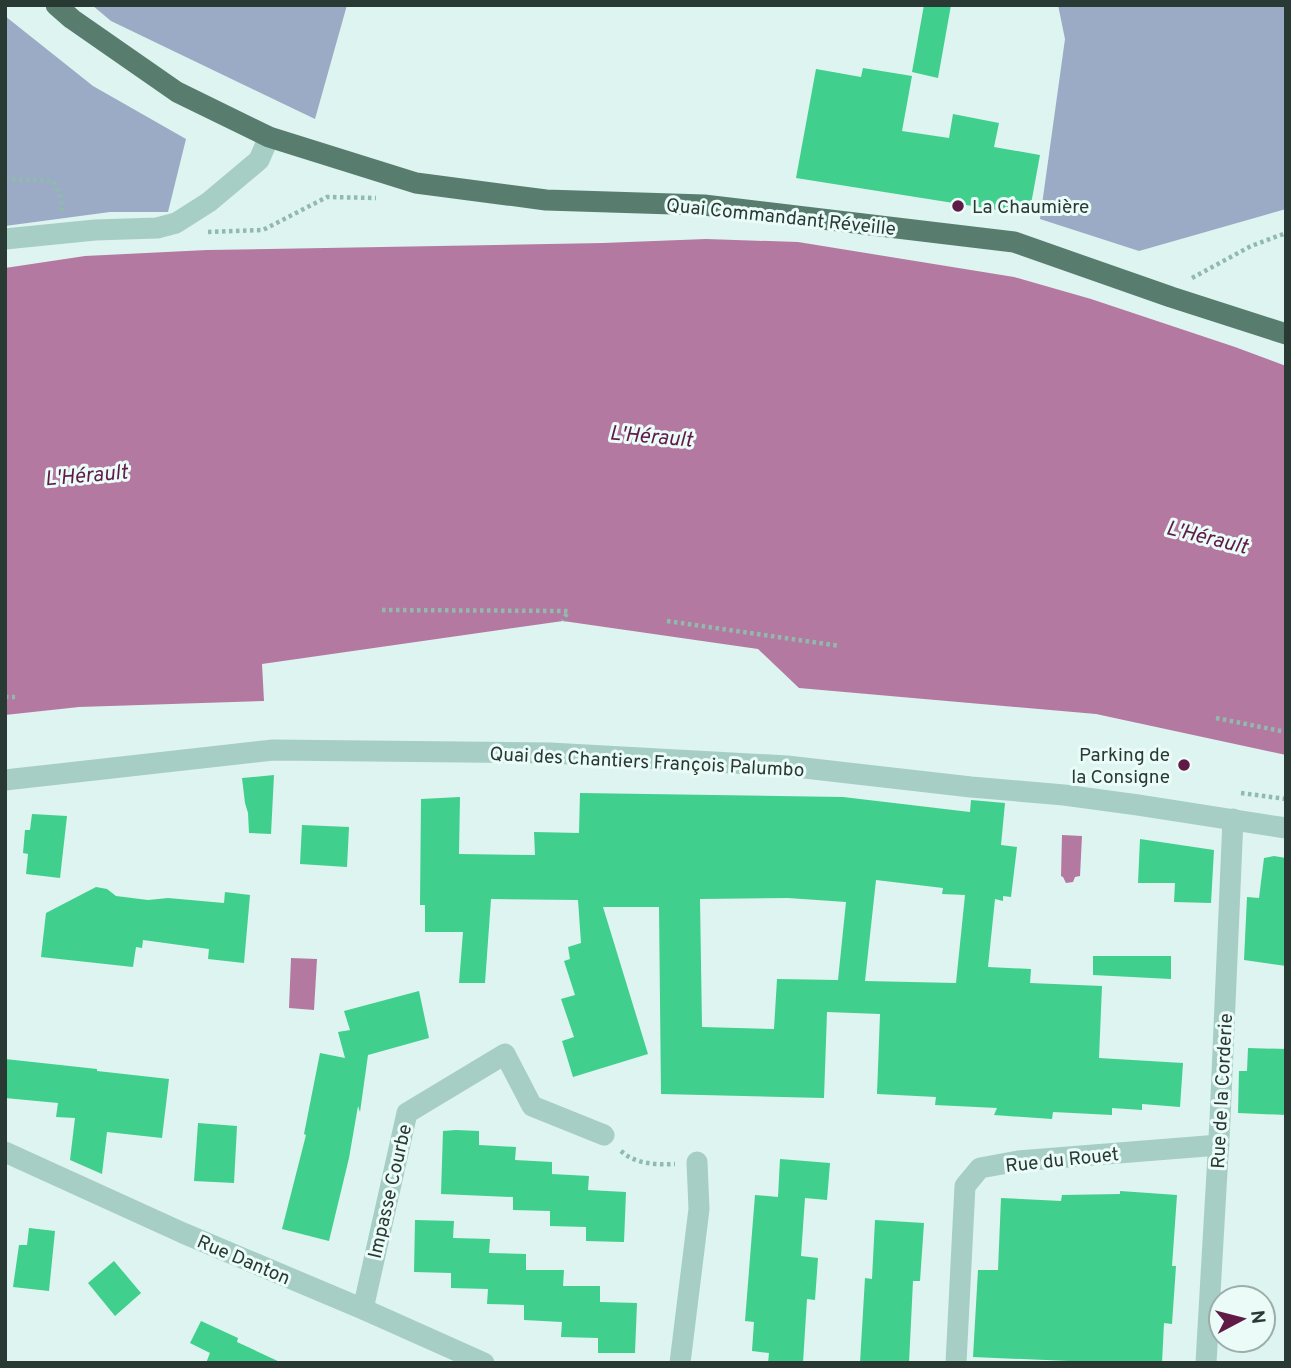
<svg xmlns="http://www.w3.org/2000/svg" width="1291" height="1368" font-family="Overpass,sans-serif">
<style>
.green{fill:#9babc5}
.water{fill:#b479a0}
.building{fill:#40cf8d;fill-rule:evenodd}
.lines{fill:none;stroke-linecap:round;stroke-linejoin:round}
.path{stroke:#91baaf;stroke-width:4.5;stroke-dasharray:3.5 3.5;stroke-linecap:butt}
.minor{stroke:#a7cec4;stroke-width:21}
.major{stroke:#587d6f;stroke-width:21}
.poi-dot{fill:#5f1a46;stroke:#eafbf8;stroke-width:2.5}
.labels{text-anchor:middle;stroke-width:6;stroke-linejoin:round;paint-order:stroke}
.poi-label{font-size:19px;fill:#283a33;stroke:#eafbf8;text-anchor:start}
.street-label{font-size:19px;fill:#283a33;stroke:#eafbf8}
.water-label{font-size:21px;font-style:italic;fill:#5f1a46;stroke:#eafbf8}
</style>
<rect width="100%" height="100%" fill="#ddf4f0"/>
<g class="green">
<path d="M92 5H347L315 119 111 21Z"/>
<path d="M1058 5H1286V209L1139 251 1040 219 1065 39Z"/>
<path d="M5 16 93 86 186 139 168 212H110L5 226Z"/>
</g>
<g class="water">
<path d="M706 239 798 242 1014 277 1091 299 1235 347 1286 366V755L1096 714 799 688 758 649 563 621 262 664 264 701 79 707 5 715V268L85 256 207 250 603 243Z"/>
<path d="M1062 835 1082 836 1080 876 1075 877 1073 882 1066 883 1063 877 1061 876Z"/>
<path d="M291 958 317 959 314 1010 289 1008Z"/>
</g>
<g class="building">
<path d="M924 5H951L938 78 912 72Z"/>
<path d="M863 68 912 76 902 131 949 138 953 114 999 123 994 147 1040 155 1029 215 796 178 816 69 861 77Z"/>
<path d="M274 775 271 834 249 833 248 813 245 803 242 778Z"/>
<path d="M580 793 843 797 970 812 971 800 1005 803 1001 845 1017 847 1011 897 1003 896V901L995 899 988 967 1031 969 1030 983 1102 986 1099 1058 1183 1063 1180 1107 1142 1104V1110L1112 1108V1115L1053 1112 1052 1119 994 1115 997 1108 935 1105 936 1097 877 1094 880 1014 827 1012 824 1098 661 1094 659 907H603L648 1054 573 1077 562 1041 574 1037 561 999 575 995 564 961 570 959 568 947 581 943 578 900 491 899 485 983H459L463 932H425V905H420L421 799 460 797 459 854 535 855 534 832 579 833ZM876 880 943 888 942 894 965 895 956 983 865 981ZM788 898 846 902 838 980 777 979 774 1029 702 1027 700 899Z"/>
<path d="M32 814 67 816 60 878 26 874 28 854 23 853 25 830H30Z"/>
<path d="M302 825 349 827 347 867 300 864Z"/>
<path d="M1140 839 1214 850 1211 903 1174 902 1175 883H1138Z"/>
<path d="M1274 856 1286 858V966L1244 960 1247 897 1259 898 1264 858Z"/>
<path d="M96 887 107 889 116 896 148 900 168 898 224 903 225 892 250 895 244 963 208 959 209 949 143 940 142 948 136 947 133 967 41 957 46 913Z"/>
<path d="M1093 956H1171V979L1093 975Z"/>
<path d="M419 991 429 1038 368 1055 360 1112 358 1106 349 1158 329 1241 282 1229 306 1135 304 1134 320 1053 345 1058 338 1032 350 1030 344 1011Z"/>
<path d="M1248 1048 1286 1049V1115L1238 1113 1239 1071H1247Z"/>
<path d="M5 1059 97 1069V1071L169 1079 162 1138 107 1132 102 1174 70 1160 75 1118 56 1117 58 1103 5 1098Z"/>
<path d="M198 1123 237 1126 234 1183 194 1181Z"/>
<path d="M456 1130 479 1131V1145L516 1147 515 1160 552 1162V1174L589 1176 588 1190 626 1192 624 1242 586 1241V1227L550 1226V1211L513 1210V1197L441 1194 443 1131Z"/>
<path d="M780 1159 830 1163 827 1200 805 1198 801 1256 818 1258 815 1300 807 1299 803 1363H768L769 1353 752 1351 754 1322 745 1321 755 1195 778 1197Z"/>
<path d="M1120 1191 1177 1195 1172 1266H1176L1172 1324 1164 1323 1162 1363H1117L973 1357 978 1270H998L1001 1198 1061 1201 1062 1195 1120 1194Z"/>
<path d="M415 1220 454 1221 453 1238 490 1239 489 1253 526 1254V1270H564L563 1286H600V1302L637 1303 635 1353H598V1338L561 1337 562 1322 524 1320V1305L487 1304 488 1289 451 1288V1273L414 1272Z"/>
<path d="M875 1220 924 1223 920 1281H913L909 1363H860L865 1278 872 1279Z"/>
<path d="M29 1228 55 1231 49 1291 13 1287 19 1245H27Z"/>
<path d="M114 1261 141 1293 115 1316 88 1283Z"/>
<path d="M201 1321 238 1338 237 1342 282 1363H206L210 1353 190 1343Z"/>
</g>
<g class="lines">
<g class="path">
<path d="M5 179 53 181 61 197 62 211"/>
<path d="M208 232 263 230 327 197 376 198"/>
<path d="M1192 278 1251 246 1286 233"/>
<path d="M382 610 568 611 563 621"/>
<path d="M667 621 840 646"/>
<path d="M5 697H15"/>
<path d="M1216 718 1286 732"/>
<path d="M1241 793 1286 799"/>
<path d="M621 1151C635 1164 656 1165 675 1164"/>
</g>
<g class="minor">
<path d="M5 239 95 230 157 228 176 223 209 202 259 160 269 137"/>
<path d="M5 780 273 750 550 753 787 766 971 787 1064 795 1138 805 1286 828"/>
<path d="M5 1152 183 1233 363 1309 484 1363"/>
<path d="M363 1309 407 1113 505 1054 532 1106 604 1135"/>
<path d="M680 1363 699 1209 697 1162"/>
<path d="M956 1363 965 1186 980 1168 1018 1161 1219 1145"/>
<path d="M1206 1363 1220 1120 1233 819"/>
</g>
<path class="major" d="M56 5 72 19 177 92 269 137 416 183 546 200 704 205 1014 242 1171 297 1286 334"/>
</g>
<g class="poi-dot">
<circle cx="958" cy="206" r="7"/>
<circle cx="1184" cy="765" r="7"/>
</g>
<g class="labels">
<g class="poi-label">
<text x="972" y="213">La Chaumière</text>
<text x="1170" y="761" text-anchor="end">Parking de<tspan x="1170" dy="22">la Consigne</tspan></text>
</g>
<g class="street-label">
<text transform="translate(781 216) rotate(6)" y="7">Quai Commandant Réveille</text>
<text transform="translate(647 761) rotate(3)" y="7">Quai des Chantiers François Palumbo</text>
<text transform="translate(1221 1091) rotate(-87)" y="7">Rue de la Corderie</text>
<text transform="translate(1062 1159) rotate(-6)" y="7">Rue du Rouet</text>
<text transform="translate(389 1191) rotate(-77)" y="7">Impasse Courbe</text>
<text transform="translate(244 1259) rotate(23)" y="7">Rue Danton</text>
</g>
<g class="water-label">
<text transform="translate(651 436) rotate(5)" y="7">L'Hérault</text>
<text transform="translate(86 475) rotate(-5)" y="7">L'Hérault</text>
<text transform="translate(1207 537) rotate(14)" y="7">L'Hérault</text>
</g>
</g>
<rect width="1291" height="1368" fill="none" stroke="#283a33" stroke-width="14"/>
<g transform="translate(1242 1319) rotate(83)"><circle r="33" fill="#eafbf8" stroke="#9caea9" stroke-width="2"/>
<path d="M0-5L12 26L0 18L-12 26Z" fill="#5f1a46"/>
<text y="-10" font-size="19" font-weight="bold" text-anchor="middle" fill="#283a33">N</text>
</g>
</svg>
